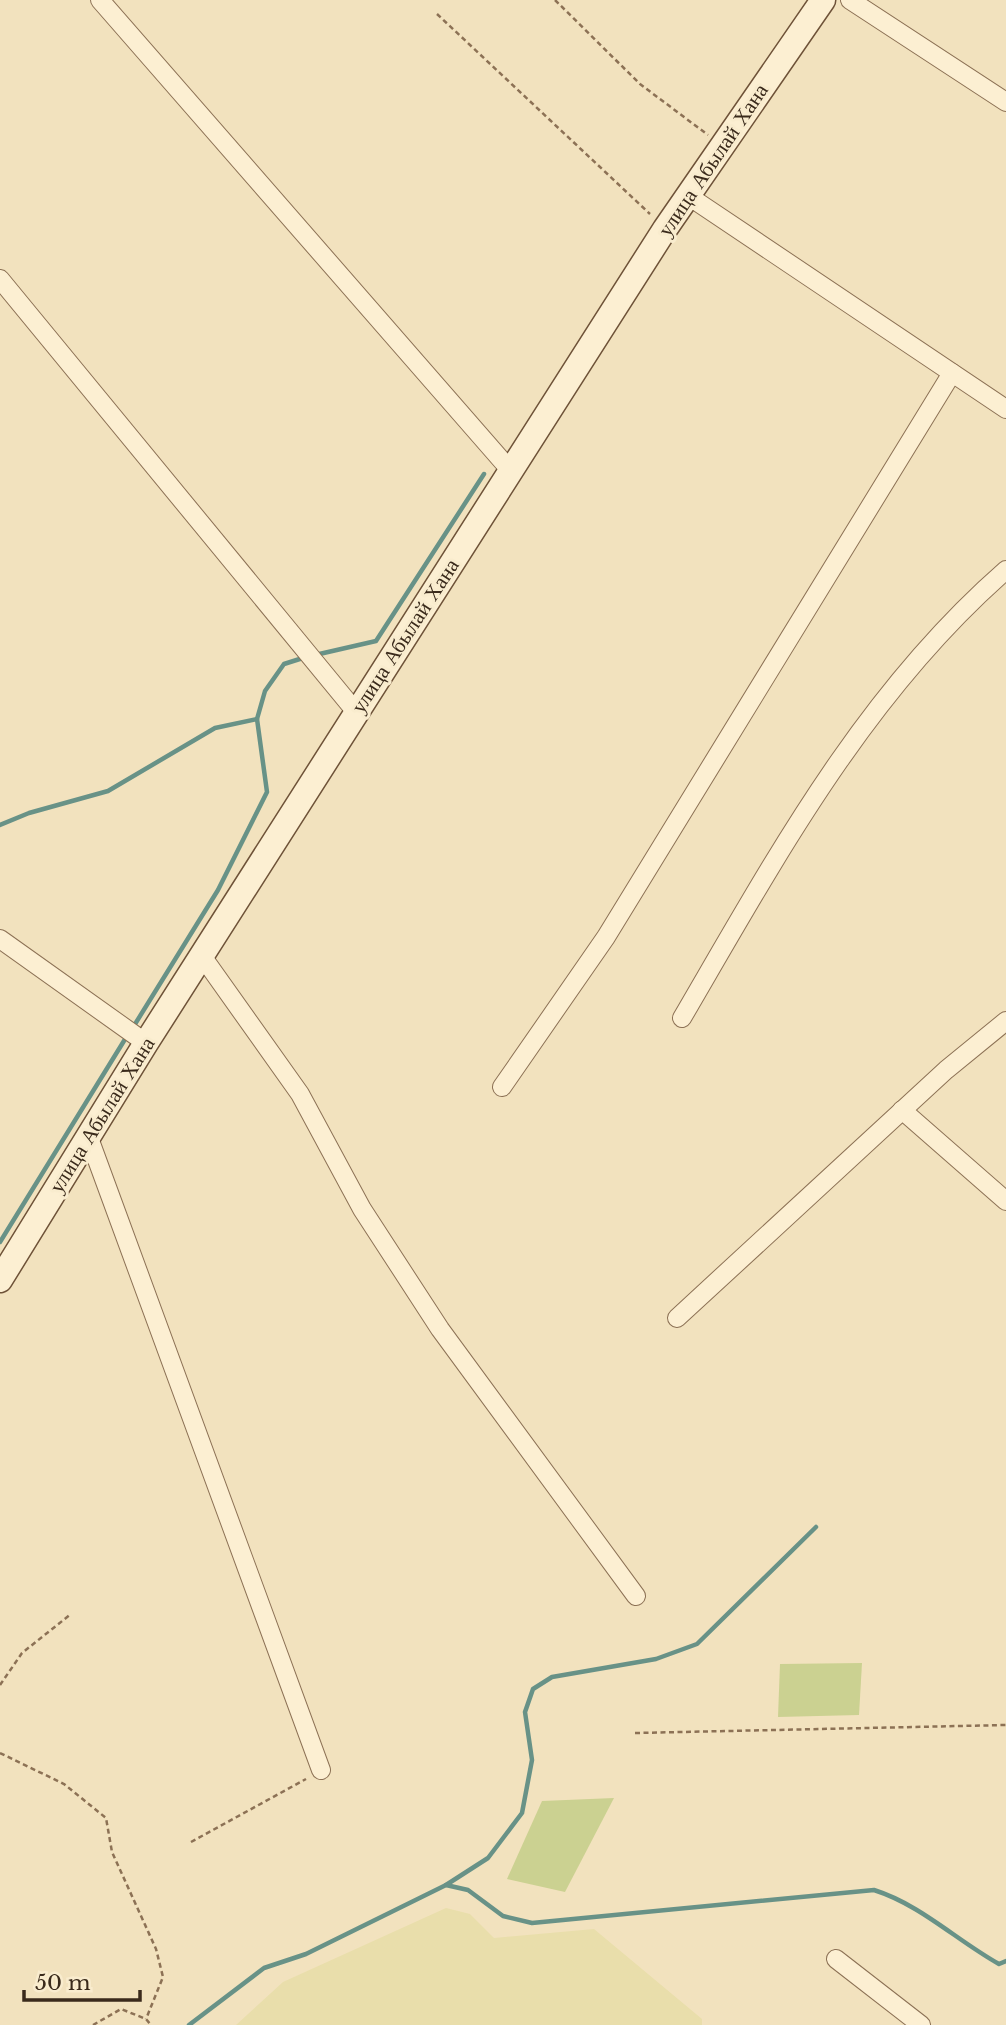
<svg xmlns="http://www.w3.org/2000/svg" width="1006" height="2025" font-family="'Libre Baskerville',serif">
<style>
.farmland{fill:#e9deab}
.green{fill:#cbd191}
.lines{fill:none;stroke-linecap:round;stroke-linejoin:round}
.stream{stroke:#689287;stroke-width:4.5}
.street-casing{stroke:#8c7155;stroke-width:20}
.secondary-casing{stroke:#6e5238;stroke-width:27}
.path{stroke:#8c7155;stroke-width:2.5;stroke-dasharray:5 3.5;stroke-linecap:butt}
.street{stroke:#fcefd2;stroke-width:18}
.secondary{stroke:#fcefd2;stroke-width:24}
.labels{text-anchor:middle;stroke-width:6;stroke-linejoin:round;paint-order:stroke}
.street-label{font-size:21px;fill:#3a2a1b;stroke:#f9ecce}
</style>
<rect width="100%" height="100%" fill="#f2e2be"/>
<path class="farmland" d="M446 1908 470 1914 494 1938 594 1929 702 2019V2025H236L283 1982Z"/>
<g class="green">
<path d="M862 1663 859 1715 778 1717 780 1664Z"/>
<path d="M614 1798 565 1892 507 1879 542 1801Z"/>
</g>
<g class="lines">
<g class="stream">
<path d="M315 655 376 641 484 474"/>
<path d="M0 825 29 813 108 791 215 728 257 719"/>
<path d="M132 1029 218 890 267 792 257 719 265 691 284 664 306 657"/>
<path d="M0 1242 127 1036"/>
<path d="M446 1885 488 1858 522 1813 532 1760 525 1712 533 1689 552 1677 656 1659 697 1644 816 1527"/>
<path d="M189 2025 264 1968 306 1954 446 1885 468 1890 503 1916 532 1923 874 1890C921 1905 956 1940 999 1964L1006 1961"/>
</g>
<defs>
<g id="street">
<path d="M100 0 511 471"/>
<path d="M850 0 1006 102"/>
<path d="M687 195 1006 409"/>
<path d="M0 279 356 712"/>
<path d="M0 939 146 1043"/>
<path d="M202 956 300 1094 362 1209 440 1329 636 1596"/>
<path d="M682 1018C776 857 864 694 1006 570"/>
<path d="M502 1087 606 937 952 373"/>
<path d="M902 1110 1006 1201"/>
<path d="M89 1138 321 1770"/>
<path d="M677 1318 946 1070 1006 1021"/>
<path d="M836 1959 921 2025"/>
</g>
<path id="secondary" d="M0 1280 146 1043 665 229 823 0"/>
</defs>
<use href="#street" class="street-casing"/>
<use href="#secondary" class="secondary-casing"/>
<g class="path">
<path d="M555 0 640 84 708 135"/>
<path d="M437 14 650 214"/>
<path d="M0 1685 22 1653 71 1614"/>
<path d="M635 1733 1006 1725"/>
<path d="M0 1753 64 1784 106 1818 112 1852 156 1949 163 1977 146 2019"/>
<path d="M191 1842 306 1779"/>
<path d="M93 2025 121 2009 146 2019 151 2025"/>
</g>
<use href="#street" class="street"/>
<use href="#secondary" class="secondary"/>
</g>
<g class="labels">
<g class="street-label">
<text transform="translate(713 160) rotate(-56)" y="7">улица Абылай Хана</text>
<text transform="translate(405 636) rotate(-57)" y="7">улица Абылай Хана</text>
<text transform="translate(102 1115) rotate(-58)" y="7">улица Абылай Хана</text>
</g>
</g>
<path d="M24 1990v10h116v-10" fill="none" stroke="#3a2a1b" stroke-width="3.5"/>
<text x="35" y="1990" font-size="21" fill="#3a2a1b" stroke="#f9ecce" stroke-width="5" paint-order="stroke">50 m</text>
</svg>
